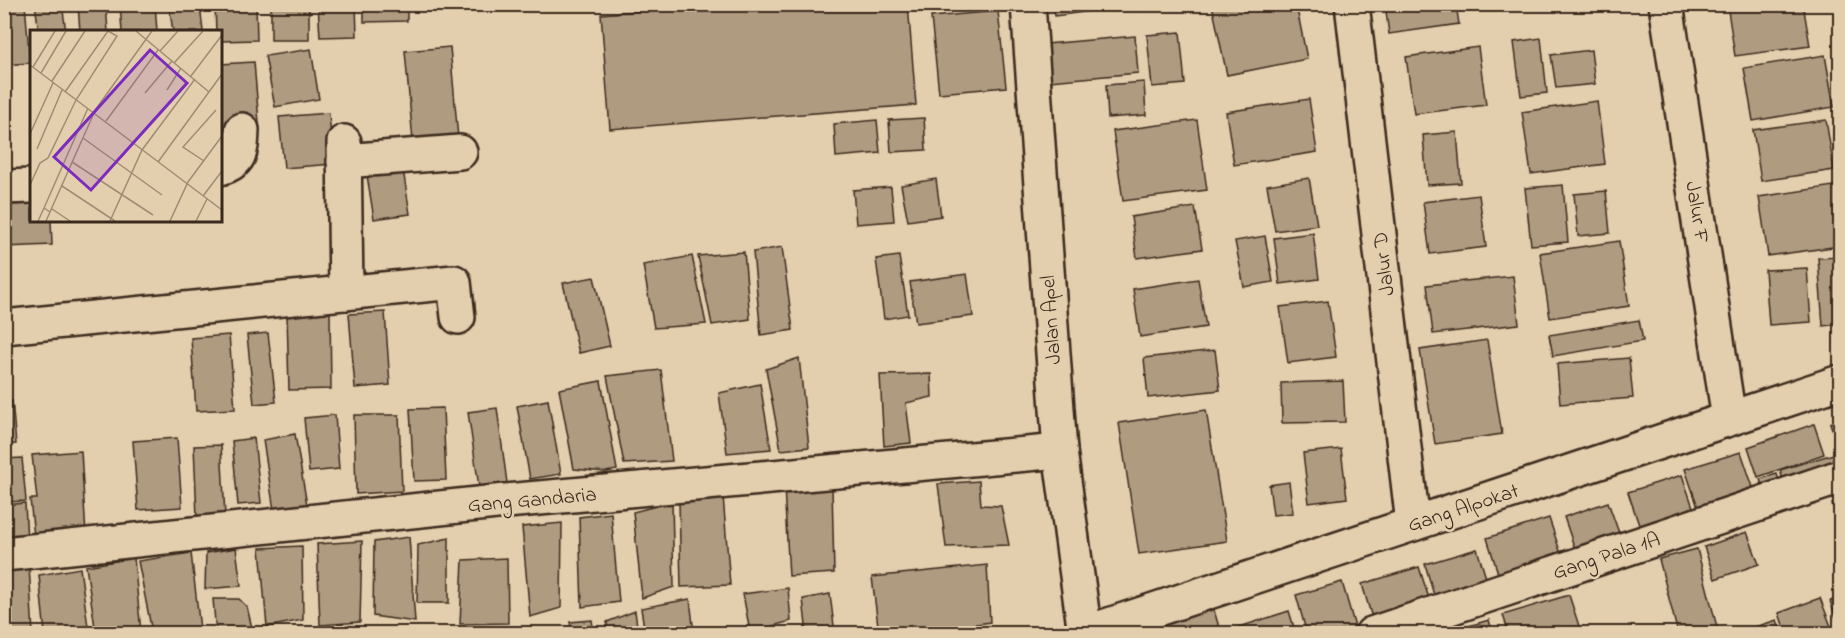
<svg xmlns="http://www.w3.org/2000/svg" width="1845" height="638" font-family="'Indie Flower',sans-serif">
<style>
.building{fill:#af9b80;stroke:#3b2a1e;stroke-width:1.5}
.lines{fill:none;stroke-linecap:round;stroke-linejoin:round}
.minor-casing{stroke:#3b2a1e;stroke-width:38}
.minor{stroke:#e3cead;stroke-width:33}
.labels{text-anchor:middle;stroke-width:5;stroke-linejoin:round;paint-order:stroke}
.street-label{font-size:21px;fill:#3b2a1e;stroke:#e3cead}
.inset-road{fill:none;stroke:#a08c74;stroke-width:1.5}
.view{fill:#7b2cbf;fill-opacity:0.15;stroke:#7b2cbf;stroke-width:3}
.inset-edge{fill:none;stroke:#3b2a1e;stroke-width:3}
</style>
<rect width="100%" height="100%" fill="#e3cead"/>
<filter id="ink" filterUnits="userSpaceOnUse"><feTurbulence type="fractalNoise" baseFrequency=".0167" numOctaves="2"/><feDisplacementMap in="SourceGraphic" scale="12" xChannelSelector="R" yChannelSelector="G"/><feConvolveMatrix kernelMatrix="1 2 1 2 8 2 1 2 1" color-interpolation-filters="sRGB"/></filter>
<g filter="url(#ink)">
<g class="building">
<path d="M4 4H25L30 63 4 65Z"/>
<path d="M35 4H62L66 32H39Z"/>
<path d="M78 4H106L108 32H80Z"/>
<path d="M120 4H155L157 32H122Z"/>
<path d="M169 4H200L203 32H173Z"/>
<path d="M215 4H256L257 40 220 41V32H216Z"/>
<rect x="271" y="4" width="38" height="36"/>
<path d="M318 4H356L357 36 320 37Z"/>
<path d="M364 4H407V21L364 22Z"/>
<path d="M546 4H577L546 8Z"/>
<path d="M725 4H908L916 105 610 129 601 14Z"/>
<path d="M1053 4H1112L1113 8 1055 16Z"/>
<path d="M1140 4H1179V6L1141 11Z"/>
<path d="M1296 4 1307 59 1227 75 1212 5Z"/>
<path d="M1385 4H1456L1459 24 1389 34Z"/>
<path d="M1727 4H1803L1810 46 1735 56Z"/>
<path d="M998 11 1006 87 939 93 931 17Z"/>
<path d="M1180 32 1185 84 1152 87 1147 35Z"/>
<path d="M1135 36 1138 73 1050 81 1046 44Z"/>
<path d="M1541 38 1547 93 1521 96 1514 42Z"/>
<path d="M450 47 458 138 413 141 405 51Z"/>
<path d="M1478 47 1486 105 1414 114 1406 57Z"/>
<path d="M311 49 319 99 275 107 265 56Z"/>
<path d="M1591 50 1595 84 1556 88 1551 55Z"/>
<path d="M1825 55 1834 107 1753 121 1744 68Z"/>
<path d="M254 62 259 123 220 126V64Z"/>
<path d="M1144 82 1146 115 1108 118 1106 85Z"/>
<path d="M1309 99 1317 152 1234 165 1226 112Z"/>
<path d="M1597 101 1605 164 1531 174 1522 112Z"/>
<path d="M329 113 333 164 284 168 279 117Z"/>
<path d="M924 118 926 150 891 152 889 120Z"/>
<path d="M877 120 880 153 836 157 834 124Z"/>
<path d="M1197 120 1207 190 1123 201 1113 131Z"/>
<path d="M1826 120 1834 170 1761 181 1753 130Z"/>
<path d="M1457 132 1461 183 1427 185 1423 135Z"/>
<path d="M402 163 410 214 374 219 366 169Z"/>
<path d="M1309 178 1317 225 1275 231 1267 185Z"/>
<path d="M936 179 941 216 908 221 901 185Z"/>
<path d="M1563 185 1568 242 1531 245 1525 188Z"/>
<path d="M1840 185V246L1768 256 1759 197Z"/>
<path d="M891 187 894 221 856 224 853 190Z"/>
<path d="M1606 191 1610 233 1578 236 1574 194Z"/>
<path d="M1479 195 1486 247 1430 254 1423 202Z"/>
<path d="M32 204V220H51L52 245 4 247V205Z"/>
<path d="M1195 207 1202 249 1137 258 1131 217Z"/>
<path d="M1313 233 1319 279 1280 284 1274 238Z"/>
<path d="M1265 236 1273 282 1244 287 1235 241Z"/>
<path d="M1619 241 1629 306 1550 318 1540 253Z"/>
<path d="M782 247 793 330 761 335 753 252Z"/>
<path d="M744 252 750 319 712 325 698 256Z"/>
<path d="M692 256 706 324 654 328 643 265Z"/>
<path d="M899 256 908 315 884 319 876 259Z"/>
<path d="M1840 257V324L1823 326 1818 258Z"/>
<path d="M1807 268 1811 322 1769 325 1765 270Z"/>
<path d="M967 274 973 316 916 323 910 282Z"/>
<path d="M1513 276 1519 324 1433 334 1427 285Z"/>
<path d="M594 277 610 346 579 353 563 283Z"/>
<path d="M1198 279 1206 327 1140 337 1133 289Z"/>
<path d="M1328 301 1336 357 1288 363 1280 307Z"/>
<path d="M385 312 390 385 355 388 349 314Z"/>
<path d="M330 313 331 389 289 390 287 314Z"/>
<path d="M1639 320 1643 341 1553 356 1549 335Z"/>
<path d="M268 333 276 402 254 404 247 335Z"/>
<path d="M229 335 235 409 196 411 191 338Z"/>
<path d="M1487 340 1502 434 1435 444 1420 350Z"/>
<path d="M1215 350 1220 390 1148 398 1144 358Z"/>
<path d="M799 358 809 447 781 450 766 369Z"/>
<path d="M1629 358 1633 398 1560 404 1557 364Z"/>
<path d="M661 370 672 461 624 464 607 376Z"/>
<path d="M931 374 932 397 906 403 911 443 884 446 880 375Z"/>
<path d="M601 381 617 470 606 472 574 469 559 389Z"/>
<path d="M1343 381 1345 422 1282 423 1281 383Z"/>
<path d="M760 384 771 449 727 453 719 393Z"/>
<path d="M548 400 561 474 530 479 517 406Z"/>
<path d="M4 401H12L16 444 4 445Z"/>
<path d="M443 408 446 480 414 481 410 409Z"/>
<path d="M497 408 507 483 479 487 468 412Z"/>
<path d="M1206 410 1227 541 1139 554 1119 423Z"/>
<path d="M335 415 339 469 309 472 304 418Z"/>
<path d="M354 415H399L402 491 356 494Z"/>
<path d="M1840 419V448L1839 449 1830 423Z"/>
<path d="M1814 424 1824 454 1758 477 1748 447Z"/>
<path d="M295 434 307 505 274 510 263 440Z"/>
<path d="M177 438 182 507 138 510 133 441Z"/>
<path d="M254 438 261 503 238 505 232 441Z"/>
<path d="M221 445 225 516 197 517 194 446Z"/>
<path d="M1341 449 1347 498 1309 503 1303 453Z"/>
<path d="M81 451 86 535 34 536 30 499H37L32 455Z"/>
<path d="M1741 452 1757 499 1701 516 1685 469Z"/>
<path d="M1840 452V477L1787 493 1780 470Z"/>
<path d="M22 458 26 501 4 502V459Z"/>
<path d="M1777 474 1783 496 1766 500 1760 479Z"/>
<path d="M1682 475 1698 522 1644 540 1628 492Z"/>
<path d="M979 481 981 505 1001 506 1009 545 946 547 938 484Z"/>
<path d="M1289 482 1293 513 1273 515 1269 485Z"/>
<path d="M784 487H832L834 573 789 576Z"/>
<path d="M723 496 730 585 681 587 679 502Z"/>
<path d="M1840 501V528L1832 504Z"/>
<path d="M672 502 674 587 642 598 633 512Z"/>
<path d="M1608 502 1624 547 1579 561 1564 517Z"/>
<path d="M25 503 27 542 4 544V505Z"/>
<path d="M611 513 619 602 582 607 579 517Z"/>
<path d="M1549 518 1565 566 1502 586 1487 538Z"/>
<path d="M562 523 561 608 530 617 522 527Z"/>
<path d="M1747 532 1759 564 1715 579 1704 547Z"/>
<path d="M409 537 415 622 373 616 374 542Z"/>
<path d="M449 538V603H417L418 545Z"/>
<path d="M362 541 360 622 320 625 317 544Z"/>
<path d="M302 546 303 620 267 627 260 548Z"/>
<path d="M236 548 241 586 205 589 206 553Z"/>
<path d="M1477 549 1491 594 1438 609 1425 564Z"/>
<path d="M1697 549 1718 631 1678 634 1659 559Z"/>
<path d="M191 553 200 629 152 632 138 561Z"/>
<path d="M134 558 141 633 96 634 86 566Z"/>
<path d="M507 558 508 623 460 624 463 560Z"/>
<path d="M987 565 990 622 912 634H879L872 577Z"/>
<path d="M29 566 33 634H4V572Z"/>
<path d="M1419 567 1433 611 1375 628 1362 584Z"/>
<path d="M80 568 89 634H45L39 575Z"/>
<path d="M1342 582 1357 634H1307L1296 595Z"/>
<path d="M788 588 791 621 750 632 743 594Z"/>
<path d="M830 594 835 634H807L803 599Z"/>
<path d="M1569 595 1579 626 1556 634H1509L1503 615Z"/>
<path d="M1820 598 1834 634H1786L1779 613Z"/>
<path d="M1840 598V629L1830 601Z"/>
<path d="M213 599H239L247 607 252 628 216 634Z"/>
<path d="M690 599 694 634H645L641 608Z"/>
<path d="M1213 607 1221 634H1155L1152 626Z"/>
<path d="M635 611 638 634H608L607 622Z"/>
<path d="M1289 611 1296 634H1234L1233 629Z"/>
<path d="M592 620 594 634H572L570 622Z"/>
<path d="M1489 620 1493 634H1442Z"/>
<path d="M1777 620 1782 634H1733Z"/>
</g>
<g class="lines">
<defs>
<g id="minor">
<path d="M1028 4 1060 451 1085 634"/>
<path d="M1352 4 1413 524"/>
<path d="M1666 4 1729 419"/>
<path d="M344 142 346 293"/>
<path d="M344 161 460 152"/>
<path d="M220 168C242 162 241 150 242 130"/>
<path d="M4 187 32 186"/>
<path d="M4 327 454 282 458 317"/>
<path d="M4 554 506 501 1060 451"/>
<path d="M1085 633 1840 382"/>
<path d="M1372 634 1840 477"/>
</g>
</defs>
<use href="#minor" class="minor-casing"/>
<use href="#minor" class="minor"/>
</g>
</g>
<g class="labels">
<g class="street-label">
<text transform="translate(1698 212) rotate(81)" y="7">Jalur F</text>
<text transform="translate(1383 264) rotate(-97)" y="7">Jalur D</text>
<text transform="translate(1050 320) rotate(-94)" y="7">Jalan Apel</text>
<text transform="translate(532 499) rotate(-5)" y="7">Gang Gandaria</text>
<text transform="translate(1463 507) rotate(-18)" y="7">Gang Alpokat</text>
<text transform="translate(1606 555) rotate(-18)" y="7">Gang Pala 1A</text>
</g>
</g>
<g transform="translate(30 30)">
<rect width="192" height="192" fill="#e3cead"/>
<path class="inset-road" d="M106 1 179 62M130 21 148 1M144 33 173 1M0 35 192 180M3 37 25 1M11 43 36 1M161 46 192 5M22 51 55 1M137 60 151 38M115 63 142 31M63 83 122 1M76 91 128 20M0 104 23 53M53 108 132 165M7 119 32 60M174 131 153 117 186 80M42 132 123 185M128 132 192 44M0 155 10 133 18 128 46 70 87 6 78 1 35 62M32 156 85 191M173 166 192 141M14 178 58 78M22 179 40 191M8 191 14 178 20 182M16 191 64 83M80 191 112 120 165 49M140 191 158 152 192 106M166 191 177 169"/>
<path class="view" d="M120 20 157 53 61 160 24 127Z"/>
<rect width="192" height="192" class="inset-edge"/>
</g>
<rect width="1845" height="638" fill="none" stroke="#e3cead" stroke-width="24"/>
<rect x="12" y="12" width="1821" height="614" fill="none" stroke="#3b2a1e" stroke-width="2" filter="url(#ink)"/>
</svg>
